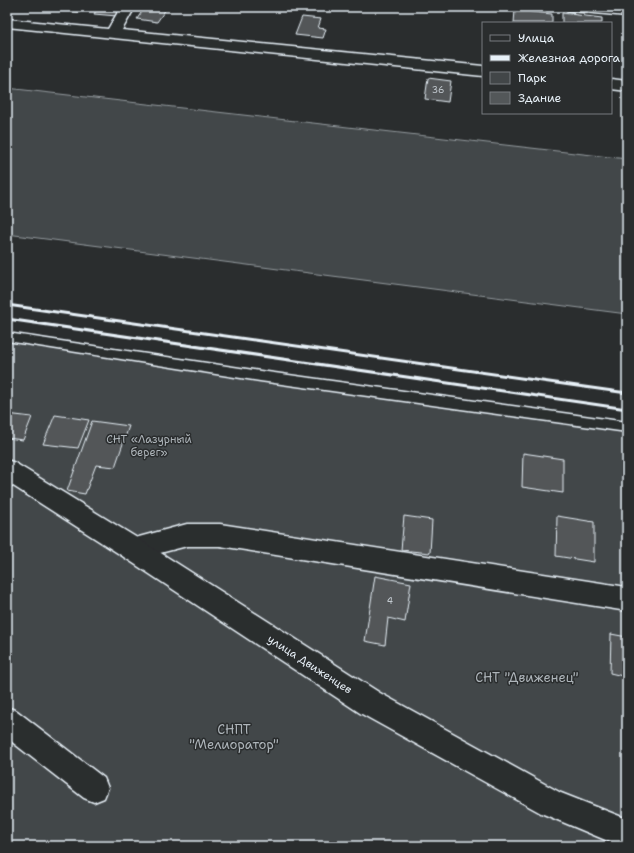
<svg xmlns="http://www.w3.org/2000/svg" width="634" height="853" font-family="'Shantell Sans',sans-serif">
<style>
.green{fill:#424648;stroke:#959ca0}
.building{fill:#535759;stroke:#e8f1f8}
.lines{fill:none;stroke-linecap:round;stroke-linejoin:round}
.service-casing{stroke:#e8f1f8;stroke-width:3}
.minor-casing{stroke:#e8f1f8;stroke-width:3}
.tertiary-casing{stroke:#e8f1f8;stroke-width:3}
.service{fill:#2a2d2e;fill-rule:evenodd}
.minor{fill:#2a2d2e;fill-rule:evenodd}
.tertiary{fill:#2a2d2e;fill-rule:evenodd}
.rail{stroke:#e8f1f8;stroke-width:3}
.labels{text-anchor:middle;stroke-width:3;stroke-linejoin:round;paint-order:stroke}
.number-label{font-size:9px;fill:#c3cad0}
.park-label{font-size:11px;fill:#aeb5ba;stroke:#2a2d2e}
.street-label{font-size:11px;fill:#e8f1f8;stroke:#2a2d2e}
.near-park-label{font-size:13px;fill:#aeb5ba;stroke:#2a2d2e}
</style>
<rect width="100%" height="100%" fill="#2a2d2e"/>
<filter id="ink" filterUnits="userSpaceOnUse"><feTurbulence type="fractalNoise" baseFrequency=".025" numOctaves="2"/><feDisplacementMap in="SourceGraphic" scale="8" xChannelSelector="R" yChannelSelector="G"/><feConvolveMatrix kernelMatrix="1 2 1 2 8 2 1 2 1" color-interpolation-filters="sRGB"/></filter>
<g filter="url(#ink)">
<g class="green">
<path d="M7 88 627 159V314L7 234Z"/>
<path d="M7 342 627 430V846H7Z"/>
</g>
<g class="building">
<path d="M58 7H83L80 12 56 10Z"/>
<path d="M98 7H123L117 16 94 14Z"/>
<path d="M145 7H152L166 9 157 22 137 19Z"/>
<path d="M307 7H336L335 10Z"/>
<path d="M515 10 552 14V23H514Z"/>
<path d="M562 13 602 18V23H562Z"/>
<path d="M302 17 321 19 318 28 326 29 323 38 295 35Z"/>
<path d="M428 78 451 81 448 102 425 99Z"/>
<path d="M7 414 32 417 23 440 7 438Z"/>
<path d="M55 415 89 420 78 448 43 444Z"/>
<path d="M92 421 129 426 115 467 96 465 85 494 67 491Z"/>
<path d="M523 453 563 459V493L522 487Z"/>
<path d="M404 516 432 520 430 553 401 550Z"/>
<path d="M557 516 594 522V562L556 556Z"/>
<path d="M375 576 411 583 405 622 388 618 385 645 365 641Z"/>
<path d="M611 634 627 637V677L610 673Z"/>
</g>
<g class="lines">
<defs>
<path id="service" d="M7 333 260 371 627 422V432L260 381 7 341Z"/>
<g id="minor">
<path d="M121 7H135L122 30 483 66V76L7 27V19L108 29Z"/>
<path d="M565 7 627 8V16L572 11 567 10Z"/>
<path d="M611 79 627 81V91L611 89Z"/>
<path d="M187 524H220L627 587V611L220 546H187L133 560 124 557 121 549 124 541Z"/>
<path d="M7 707 17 711 104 778 108 788 104 798 94 802 84 798 7 738Z"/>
</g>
<path id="tertiary" d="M7 460 15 463 142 541 380 693 561 793 627 819V846H620L541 813 360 713 124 557 7 482Z"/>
</defs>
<use href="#service" class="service-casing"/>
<use href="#minor" class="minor-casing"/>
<use href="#tertiary" class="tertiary-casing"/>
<use href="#service" class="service"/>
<use href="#minor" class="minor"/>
<use href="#tertiary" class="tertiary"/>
<g class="rail">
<path d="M7 305 627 393"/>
<path d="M7 319 627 409"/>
</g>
</g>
</g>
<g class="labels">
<g class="number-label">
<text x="438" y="93">36</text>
<text x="390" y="604">4</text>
</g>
<g class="park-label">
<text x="149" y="443">СНТ «Лазурный<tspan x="149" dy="13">берег»</tspan></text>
</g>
<g class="street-label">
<text transform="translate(310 664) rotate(33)" y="4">улица Движенцев</text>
</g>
<g class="near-park-label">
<text x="527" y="682">СНТ "Движенец"</text>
<text x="234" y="734">СНПТ<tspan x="234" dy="15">"Мелиоратор"</tspan></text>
</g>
</g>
<rect width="634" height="853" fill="none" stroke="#2a2d2e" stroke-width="24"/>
<rect x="12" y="12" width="610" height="829" fill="none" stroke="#e8f1f8" stroke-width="1.5" filter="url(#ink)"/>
<rect x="482" y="22" width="130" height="92" fill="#2a2d2e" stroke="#767b7f"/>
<rect x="490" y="35" width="20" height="6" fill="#2a2d2e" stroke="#767b7f"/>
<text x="518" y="42" font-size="12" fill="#e8f1f8">Улица</text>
<rect x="490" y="55" width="20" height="6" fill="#e8f1f8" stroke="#767b7f"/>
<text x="518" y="62" font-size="12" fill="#e8f1f8">Железная дорога</text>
<rect x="490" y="72" width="20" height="12" fill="#424648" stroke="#767b7f"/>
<text x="518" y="82" font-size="12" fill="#e8f1f8">Парк</text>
<rect x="490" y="92" width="20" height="12" fill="#535759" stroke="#767b7f"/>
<text x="518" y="102" font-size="12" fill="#e8f1f8">Здание</text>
</svg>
